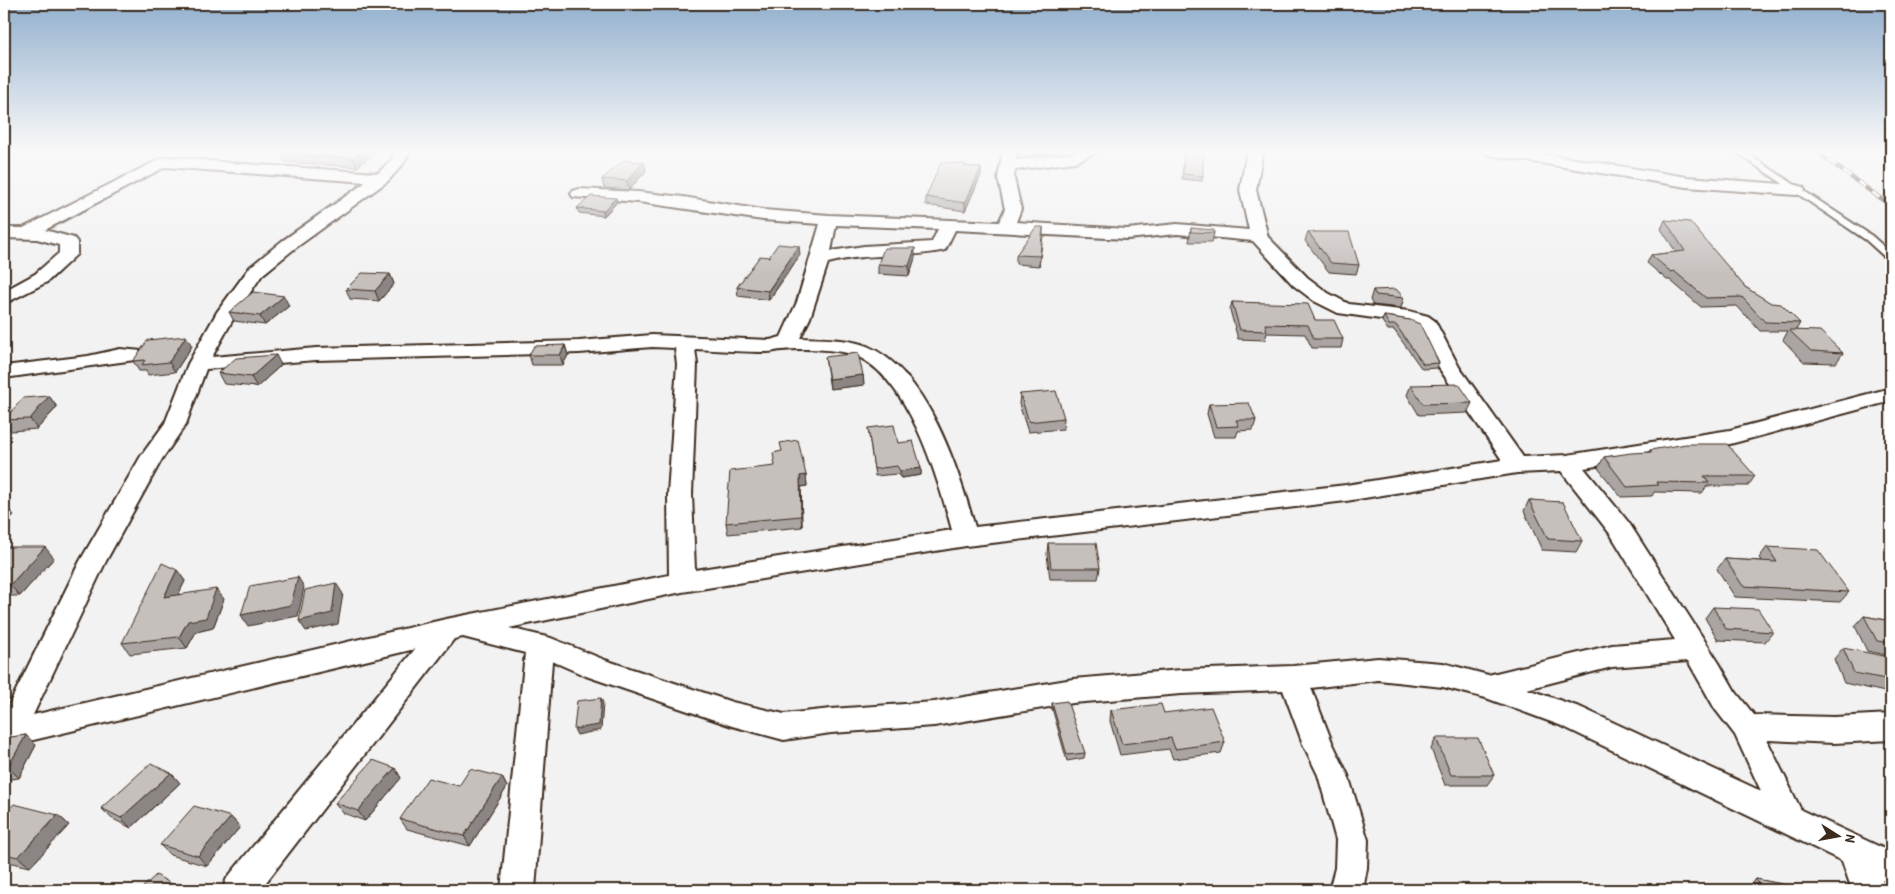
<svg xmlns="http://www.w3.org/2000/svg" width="1895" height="894" font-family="'Patrick Hand',sans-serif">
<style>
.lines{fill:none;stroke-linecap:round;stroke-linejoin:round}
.lane-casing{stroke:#3b2a1e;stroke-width:4}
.street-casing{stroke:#3b2a1e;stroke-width:4}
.lane{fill:#fff;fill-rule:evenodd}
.street{fill:#fff;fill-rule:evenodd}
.rail-casing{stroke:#3b2a1e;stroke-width:4.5}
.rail{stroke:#fff;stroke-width:3;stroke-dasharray:9;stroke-linecap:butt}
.wall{fill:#aaa5a3;stroke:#3b2a1e}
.shaded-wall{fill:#8b8684;stroke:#3b2a1e}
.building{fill:#c6c0bd;stroke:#3b2a1e}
</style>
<rect width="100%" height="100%" fill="#f3f2f2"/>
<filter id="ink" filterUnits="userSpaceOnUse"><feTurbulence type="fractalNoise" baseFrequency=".02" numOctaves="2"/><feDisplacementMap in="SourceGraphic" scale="10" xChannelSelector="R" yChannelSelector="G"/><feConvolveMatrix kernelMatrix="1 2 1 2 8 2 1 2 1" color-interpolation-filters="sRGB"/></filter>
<g filter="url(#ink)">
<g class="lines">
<defs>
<path id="lane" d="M1733 150H1742L1872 236 1891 253V261L1888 260 1866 240Z"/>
<g id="street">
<path d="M396 150H411L403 164 388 181 294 249 262 275 237 312 212 357 316 348 579 341 652 335 770 340 781 337 797 302 820 224 763 220 638 202 573 197 571 194 573 191 579 189 638 192 683 197 763 210 829 215 999 222 1005 209 998 178 1003 150H1017L1016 160 1072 153 1078 150H1098L1096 153 1075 162 1015 170 1014 178 1021 209 1016 222 1127 229 1177 224 1249 230 1240 190 1247 150H1263L1256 190 1268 237 1307 277 1328 293 1349 304 1409 311 1428 316 1435 321 1459 367 1523 457 1567 455 1730 430 1891 388V401L1730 444 1584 468 1629 523 1719 663 1735 691 1754 715 1834 717 1891 714V740L1834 743 1767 740 1801 810 1891 852V884L1882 880 1886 890H1852L1842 861 1562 726 1486 698 1443 687 1378 680 1311 688 1332 742 1348 775 1368 840 1367 868 1363 890H1329L1335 868 1336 840 1318 775 1303 744 1283 690 1181 694 1073 703 934 726 831 733 784 740 732 726 586 676 552 661 535 890H501L525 653 463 637 454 639 260 890H222L227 878 415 649 4 747V715L80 561 141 456 165 423 188 364 217 312 250 267 282 241 366 182 165 167 45 230 74 238 77 242V254L47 282 4 304V291L35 274 59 253V245L37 239 4 238V228H23L162 158 173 157 230 163 378 173 392 159ZM836 225 938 229 932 242 864 246 831 251ZM955 230 1127 239 1177 234 1253 241 1293 285 1314 301 1338 313 1409 323 1420 328 1439 368 1502 460 1346 485 975 527C958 469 928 372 867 346 847 338 822 339 800 338L810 318 828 263C866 252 907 259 945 250ZM652 347 675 348 677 364 668 494 669 575 446 619 33 715 106 561 162 459 186 424 206 369 316 360 579 353ZM695 349C719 350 743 352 767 352 773 352 777 350 782 350 801 348 834 349 851 354 908 372 938 479 952 530L695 570 692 494 697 364ZM1561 471 1611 535 1675 640 1612 645 1488 675 1443 663 1378 658 1293 666 1181 670 1073 679 934 702 831 709 784 714 732 702 605 660 551 638 509 628 682 592 966 546 1346 501 1517 473ZM1688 661 1715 709 1735 735 1761 791 1582 708 1527 689 1612 667Z"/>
<path d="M1483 150H1519L1687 177 1797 185 1803 187 1805 190 1803 193 1797 195 1687 187 1490 155 1485 153Z"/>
<path d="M120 349 142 351 145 355 142 359 4 378V366L88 356Z"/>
</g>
</defs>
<use href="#lane" class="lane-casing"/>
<use href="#street" class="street-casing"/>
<use href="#lane" class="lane"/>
<use href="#street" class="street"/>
<defs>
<path id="rail" d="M1814 150 1891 206"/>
</defs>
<use href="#rail" class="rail-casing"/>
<use href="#rail" class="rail"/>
</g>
<g class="wall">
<path d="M378 150 357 167 285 162 281 154Z"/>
<path d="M1184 150 1203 176 1202 181 1182 179Z"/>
<path d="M965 164V166L981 168V175L965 211 926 205V197Z"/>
<path d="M646 171 629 190 604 188 602 179Z"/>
<path d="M617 202 604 216 579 213 577 208Z"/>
<path d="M1665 220 1745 287 1800 323 1796 330 1843 353 1836 363 1804 362 1783 340 1788 331H1760L1737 306 1701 307 1670 280H1667L1647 263 1651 255 1676 252 1661 229Z"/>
<path d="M1043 227 1039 266 1016 264V255Z"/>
<path d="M1191 228 1214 233 1212 242H1189Z"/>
<path d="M1308 232 1359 265 1356 274 1329 272 1305 241Z"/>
<path d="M800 255 769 300 738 296 737 287 769 257Z"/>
<path d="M915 258 909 276 878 274V264Z"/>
<path d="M390 274 394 284 379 301 350 299 346 289Z"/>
<path d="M1373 290 1404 298 1401 308 1373 305 1370 300Z"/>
<path d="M1232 302 1315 320 1343 339 1341 348H1312L1305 334 1267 333 1265 340 1238 339 1230 310Z"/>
<path d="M289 306 265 325 234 321 229 312Z"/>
<path d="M1384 316 1410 320 1439 363 1437 368 1422 369 1394 330H1388L1382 321Z"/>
<path d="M565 345 568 355 563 365H532L529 355Z"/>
<path d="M192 346 175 372 148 375 146 371H139L133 361Z"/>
<path d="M825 357 863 375 864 385 830 389Z"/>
<path d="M281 365 257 387 224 384 218 373Z"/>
<path d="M1411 385 1472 403 1467 413 1419 415 1407 395Z"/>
<path d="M1020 394 1064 418 1063 429 1028 432 1019 404Z"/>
<path d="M49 396 57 407 37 429 11 431 4 421V420Z"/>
<path d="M1209 404 1256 420 1253 430 1238 431 1236 437H1214L1207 414Z"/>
<path d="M868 428 898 443 921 468V475L901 478 897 474 875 476Z"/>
<path d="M1650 450 1755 476 1748 486H1707L1702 493 1654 492 1652 496 1621 497 1598 468 1604 457 1648 452Z"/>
<path d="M806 475 807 486 801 487 802 527 728 534 726 523Z"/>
<path d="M1529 500 1582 541 1576 552 1542 550 1524 511Z"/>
<path d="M1048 543 1100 568 1098 579H1050L1047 554Z"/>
<path d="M4 547 54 558 20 596H4Z"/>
<path d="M1767 547 1849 592 1840 602 1735 597 1717 569 1725 559 1762 561 1759 558Z"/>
<path d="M177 570 185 581 178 595 224 599 213 628 196 632 187 648 130 654 122 643Z"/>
<path d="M1713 607 1773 632 1765 642 1718 640 1705 618Z"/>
<path d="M1864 616 1891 621V656L1867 651 1855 626Z"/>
<path d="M1843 648 1891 672V685L1885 692 1844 683 1834 659Z"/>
<path d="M1052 703 1085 753 1084 758 1067 761 1052 708Z"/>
<path d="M1111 710 1164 713 1225 742 1221 753 1173 759 1169 749 1120 755 1110 721Z"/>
<path d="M26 735 36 745 19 778 4 780V738Z"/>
<path d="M1436 738 1494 775 1487 785H1445L1431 749Z"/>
<path d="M395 768 401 778 365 821 343 813 335 803Z"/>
<path d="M171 773 180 783 131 828 111 818 101 808Z"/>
<path d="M502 777 507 787 470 846 407 829 400 819Z"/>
<path d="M4 814 58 815 69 825 30 867 4 861Z"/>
<path d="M231 817 240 827 207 866 170 855 160 845Z"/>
<path d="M1756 879 1812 890H1746L1745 889Z"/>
</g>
<g class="shaded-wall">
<path d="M363 150H378L357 167 353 158Z"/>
<path d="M1044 150H1054L1052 154 1033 156V152Z"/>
<path d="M644 162 646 171 629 190 627 181Z"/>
<path d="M981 168V175L965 211V203Z"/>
<path d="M616 198 617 202 604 216 603 211Z"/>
<path d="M1043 227V236L1039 266 1040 256Z"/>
<path d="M799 246 800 255 769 300 768 291Z"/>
<path d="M915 248V258L909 276V266Z"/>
<path d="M390 274 394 284 379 301 375 291Z"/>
<path d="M284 296 289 306 265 325 260 316Z"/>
<path d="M186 336 192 346 175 372 169 362Z"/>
<path d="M565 345 568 355 563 365 560 355Z"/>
<path d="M276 355 281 365 257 387 251 377Z"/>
<path d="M863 375 864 385 830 389 829 379Z"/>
<path d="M49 396 57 407 37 429 30 419Z"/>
<path d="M921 468V475L901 478 900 471Z"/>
<path d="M806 475 807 486 801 487 802 527 801 516 800 476Z"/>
<path d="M5 505 14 515 4 525V506Z"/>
<path d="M45 547 54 558 20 596 10 585Z"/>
<path d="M177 570 185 581 172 608 164 597Z"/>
<path d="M298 577 304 587 298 616 248 626 241 615Z"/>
<path d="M336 583 343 594 338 624 306 631 299 621Z"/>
<path d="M216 589 224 599 213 628 196 632 187 648 179 637 188 621Z"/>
<path d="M601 698 603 703 601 730 577 735 574 729Z"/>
<path d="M26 735 36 745 19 778 8 767Z"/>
<path d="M395 768 401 778 365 821 358 811Z"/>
<path d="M171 773 180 783 131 828 121 818Z"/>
<path d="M502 777 507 787 470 846 464 836Z"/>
<path d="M58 815 69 825 30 867 18 857Z"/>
<path d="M231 817 240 827 207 866 198 856Z"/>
<path d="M177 887 180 890H173Z"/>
</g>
<g class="building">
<path d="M285 150H363L353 158 281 154Z"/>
<path d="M1184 150H1203V176L1183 174Z"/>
<path d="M624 160 644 162 627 181 602 179Z"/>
<path d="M941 162 965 164 964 166 981 168 965 203 926 197Z"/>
<path d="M591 196 616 198 603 211 577 208Z"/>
<path d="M1665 220 1690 222 1745 287 1771 303 1781 304 1800 323 1765 322 1742 297 1706 298 1674 271 1671 272 1651 255 1685 251Z"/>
<path d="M1036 227H1043L1040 256 1016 255Z"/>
<path d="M1191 228 1214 230V233L1191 232Z"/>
<path d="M1308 232H1349L1359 265 1331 263Z"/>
<path d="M778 244 799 246 768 291 737 287 760 256 769 257Z"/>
<path d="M884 248H915L909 266 878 264Z"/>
<path d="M362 273 390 274 375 291 346 289Z"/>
<path d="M1396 289 1404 298 1376 295 1373 290Z"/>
<path d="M253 292 284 296 260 316 229 312Z"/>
<path d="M1232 302 1308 304 1315 320H1334L1343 339H1314L1308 325 1265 324 1267 331 1240 330Z"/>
<path d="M1384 316 1410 320 1420 324 1439 363 1423 364 1396 325H1389Z"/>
<path d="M1789 330 1820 331 1843 353 1811 351Z"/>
<path d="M186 336 169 362 142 365 145 360 133 361 148 340Z"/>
<path d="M565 345 560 355H529L534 346Z"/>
<path d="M858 353 863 375 829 379 825 357Z"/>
<path d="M276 355 251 377 218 373 236 358Z"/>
<path d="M1459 384 1472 403 1423 404 1411 385Z"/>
<path d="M1056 391 1064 418 1029 422 1020 394Z"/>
<path d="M49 396 30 419 4 420 23 398Z"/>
<path d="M1249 403 1256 420H1236L1239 426 1216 427 1209 404Z"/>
<path d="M894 425 898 443 913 441 921 468 900 471 897 466 874 469 868 428Z"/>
<path d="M798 440 806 475 800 476 801 516 726 523 730 471 775 466 773 453 782 451 780 443Z"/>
<path d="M1686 444H1727L1755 476H1704L1709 483 1656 482 1659 485 1627 487 1604 457 1631 453 1652 452 1650 450Z"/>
<path d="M1529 500 1563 502 1582 541 1548 539Z"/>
<path d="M1048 543H1096L1100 568H1051Z"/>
<path d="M4 547H45L10 585H4Z"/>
<path d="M1767 547 1818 550 1849 592 1743 586 1725 559 1777 562Z"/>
<path d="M162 563 177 570 164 597 216 589 206 618 188 621 179 637 122 643Z"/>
<path d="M298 577 291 605 241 615 250 586Z"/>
<path d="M336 583 332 613 299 621 305 590Z"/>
<path d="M1713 607 1758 609 1773 632 1726 629Z"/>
<path d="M1864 616 1891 621V643L1877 641Z"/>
<path d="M1843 648 1884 656 1891 672V680L1854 673Z"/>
<path d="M601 698 599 725 574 729 577 701Z"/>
<path d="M1067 701 1085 753 1067 755 1052 703Z"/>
<path d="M1161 704 1164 713 1211 707 1225 742 1175 749 1171 738 1122 744 1111 710Z"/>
<path d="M26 735 8 767 4 768V738Z"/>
<path d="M1436 738H1478L1494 775H1451Z"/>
<path d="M373 760 395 768 358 811 335 803Z"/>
<path d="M151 763 171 773 121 818 101 808Z"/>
<path d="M470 769 502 777 464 836 400 819 428 778 459 786Z"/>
<path d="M14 804 58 815 18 857 4 854V814Z"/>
<path d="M194 806 231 817 198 856 160 845Z"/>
<path d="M156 875 177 887 173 890H140Z"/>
<path d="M1756 879 1812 890H1760Z"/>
<path d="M240 888 246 890H238Z"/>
</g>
</g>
<linearGradient id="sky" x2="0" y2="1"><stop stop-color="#92b0ce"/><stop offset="0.55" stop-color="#faf9f9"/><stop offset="1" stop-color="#faf9f9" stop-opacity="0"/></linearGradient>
<rect width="1895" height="275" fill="url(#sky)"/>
<rect width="1895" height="894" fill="none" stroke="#fff" stroke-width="20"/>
<rect x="10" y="10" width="1875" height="874" fill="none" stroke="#3b2a1e" stroke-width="2" filter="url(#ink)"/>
<g transform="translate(1838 836) rotate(101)" stroke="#ffffff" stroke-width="4" paint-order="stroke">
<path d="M0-4L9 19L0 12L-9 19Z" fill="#3b2a1e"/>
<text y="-8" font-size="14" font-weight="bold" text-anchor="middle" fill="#3b2a1e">N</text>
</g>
</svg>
